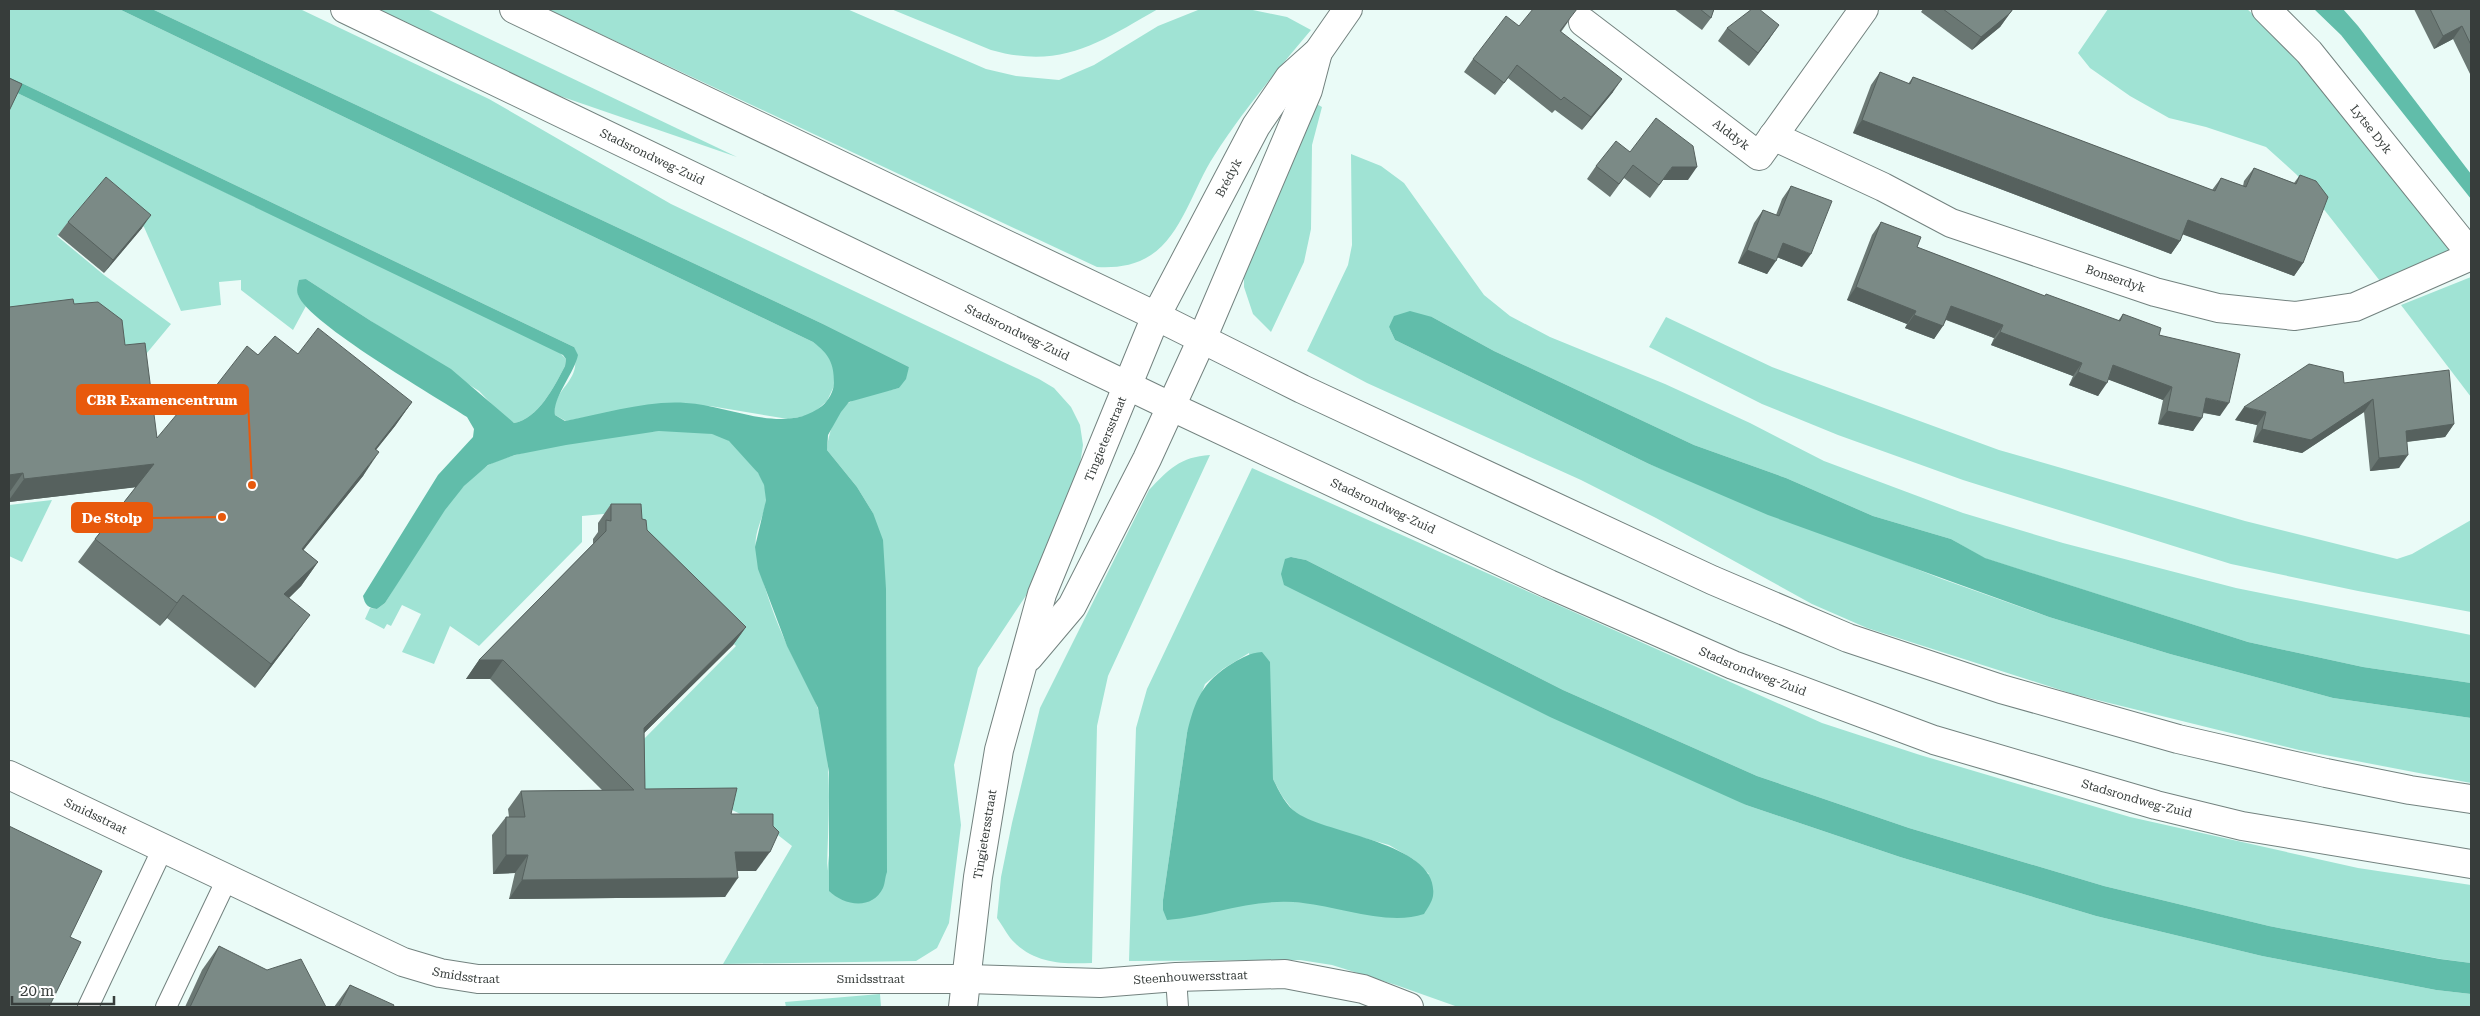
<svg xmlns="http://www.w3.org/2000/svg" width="2480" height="1016" font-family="'Roboto Serif',serif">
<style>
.green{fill:#a0e3d4;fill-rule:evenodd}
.water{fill:#61bdaa}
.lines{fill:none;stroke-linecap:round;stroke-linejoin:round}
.lane-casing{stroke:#73827f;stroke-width:22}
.street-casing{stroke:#73827f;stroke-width:30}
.secondary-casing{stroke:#73827f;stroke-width:30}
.lane{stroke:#fff;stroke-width:20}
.street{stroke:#fff;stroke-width:28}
.secondary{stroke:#fff;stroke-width:28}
.wall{fill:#6a7773}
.shaded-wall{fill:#56615e}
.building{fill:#7b8a86;stroke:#56615e}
.labels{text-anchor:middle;stroke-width:5;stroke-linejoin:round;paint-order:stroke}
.street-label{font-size:12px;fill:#373d3b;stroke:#fff}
.leader{fill:none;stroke:#e8590c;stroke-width:2}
.callout-dot{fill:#e8590c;stroke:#fff;stroke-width:2}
.callout{fill:#e8590c;stroke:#e8590c;stroke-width:2}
.callout-label{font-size:14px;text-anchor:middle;font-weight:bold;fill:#fff}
</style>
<rect width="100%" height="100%" fill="#eafbf7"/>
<g class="green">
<path d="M9 9H119L813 342 828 353 834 367V386L827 401 811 415 788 419 710 406 657 404 566 421 555 415C551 395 572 385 575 367 576 361 574 353 574 347L9 77Z"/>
<path d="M152 9H300L489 99 671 204 1039 379 1054 388 1071 407 1080 425 1083 445 1080 464 1071 492 1027 594 978 668 954 765 961 825 949 923 937 948 916 961 723 964 792 846 769 828 728 808 635 807V748L736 646 636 548 635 511 582 516V542L479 646 450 626 434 664 402 652 421 614 402 605 391 626 387 624 384 629 365 619 370 608 377 609 385 603C411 562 447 492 487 466 514 449 624 433 659 431 680 430 710 429 728 440 738 446 751 463 758 473 779 503 752 523 756 549 762 584 775 621 791 653 800 671 812 690 818 709 834 761 828 817 827 871L873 513 857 487 827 450C828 435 835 411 850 402 863 394 884 392 899 388L909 367 823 324Z"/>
<path d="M368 9H427L737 157 528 85Z"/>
<path d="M547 9H847L986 69 1016 76 1059 80 1094 65 1158 26 1198 10 1248 9 1287 17 1311 30C1277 70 1242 112 1214 156 1194 186 1182 235 1151 255 1134 266 1116 268 1097 267Z"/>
<path d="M891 9H1158C1100 42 1062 70 991 50Z"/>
<path d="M2108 9H2247C2327 78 2388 166 2454 249L2380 281 2297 175 2266 147 2206 127 2169 118 2130 96 2090 68 2078 53Z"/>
<path d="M9 89 558 351 566 359 565 366C554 387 538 419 514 423L504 417 479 391 306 279 298 295 306 306 293 330 241 290V280L219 282 221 305 181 311 144 227 97 188 57 236 104 275 171 324 132 371 9 326Z"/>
<path d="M1313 102 1322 107 1312 145 1311 229 1304 262 1271 332 1253 314 1244 287V256Z"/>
<path d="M1351 154 1381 166 1404 183 1484 295 1510 316 1550 337 1665 384 1750 423 1824 461 1963 513 2063 543 2236 588 2471 635V683L2363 667 2248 642 1984 558 1951 539 1873 516 1786 478 1694 445 1494 351 1432 317 1389 327 1395 340 1649 464 1942 579 2049 617 2170 654 2333 698 2471 718V783L2299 750 2073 694 1867 628 1812 604 1656 518 1581 480 1367 383 1307 351 1348 265 1352 245Z"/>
<path d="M2471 277V397L2401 305Z"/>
<path d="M1666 317 1772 367 1999 450 2245 521 2397 559 2412 554 2471 520V612L2358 591 2231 564 1963 480 1838 435 1762 404 1649 347Z"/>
<path d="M1210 455 1108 676 1097 726 1092 963C1064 964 1037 964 1015 943 1008 937 1003 926 997 918L1001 877 1012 823 1040 708 1149 490C1169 469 1180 457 1210 455Z"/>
<path d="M1252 468 1822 723 1920 755 2130 817 2358 868 2471 885V963L2441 959 2269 926 2104 886 1909 828 1757 776 1563 690 1306 560 1291 557 1746 805 1900 857 2096 916 2262 956 2436 990 2471 994V1007H1458L1396 985 1332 965 1300 960 1129 961 1136 728 1147 689ZM1249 653 1271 760 1273 779 1282 796 1295 813 1318 825 1389 845 1413 859 1429 874 1304 903 1275 900 1239 905 1163 900 1187 733 1205 684 1223 669Z"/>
<path d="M52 500 22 562 9 556V505Z"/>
<path d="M880 994 881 1006 895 1007H786L785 1002Z"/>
</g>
<g class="water">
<path d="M119 9H152L823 324 909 367 906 379 899 388 849 402 841 412 828 435 827 450 857 487 873 513 883 540 886 589 887 872C885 877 885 884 883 888 872 911 843 905 829 891V772L818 708 787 646 758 569 755 547 766 500 764 485 758 473 729 441 712 434 659 431 566 445 515 455 488 465 464 486 445 510 385 603 377 609C368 608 365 605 363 596L438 475 473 437 474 429 467 417C435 396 309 324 298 295 296 290 298 285 299 280L306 279 371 321 451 369 514 423C538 419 554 387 565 366L566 359 563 355 9 89V77L574 347 578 355C574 374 552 398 555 415L565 421C604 414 647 400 686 403 729 405 784 436 822 406 828 401 834 391 834 383 834 363 829 354 813 342Z"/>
<path d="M2314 9H2343L2358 26 2471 174V199L2341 35Z"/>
<path d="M1410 311 1432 317 1494 351 1694 445 1786 478 1873 516 1951 539 1985 558 2248 642 2363 667 2471 683V718L2333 698 2170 654 2049 617 1768 515 1649 464 1395 340 1389 327 1394 316Z"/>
<path d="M1291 557 1306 560 1563 690 1757 776 1909 828 2104 886 2269 926 2440 959 2471 963V994L2436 990 2262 956 2096 916 1900 857 1746 805 1550 717 1284 585 1281 574 1285 559Z"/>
<path d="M1262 652 1270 662 1273 779C1279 791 1286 806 1297 813 1329 835 1440 843 1433 896 1432 902 1427 909 1424 914 1389 926 1339 907 1303 903 1254 897 1214 916 1167 920L1163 910V900L1187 733C1195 700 1202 682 1233 663 1243 657 1250 653 1262 652Z"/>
</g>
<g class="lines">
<defs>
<g id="lane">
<path d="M1176 977 1178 1007"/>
<path d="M88 1007 163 848"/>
<path d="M166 1007 227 879"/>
</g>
<g id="street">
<path id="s1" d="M2266 9 2309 52 2471 254"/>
<path id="s2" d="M1583 22 1759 156 1864 9"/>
<path id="s3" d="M1773 136 1883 187 1951 223 2155 292 2218 308 2295 316 2355 307 2471 256"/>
<path id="s4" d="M1156 316 1256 126 1289 78 1318 52 1348 9"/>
<path d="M1202 339 1308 90 1318 52"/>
<path id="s5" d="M9 775 403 962 440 973 478 979H968L1100 983 1176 977 1285 974 1363 989 1409 1007"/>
</g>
<g id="secondary">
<path id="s6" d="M345 9 1172 407 1549 584 1733 665 1934 740 2156 805 2242 826 2471 864"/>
<path d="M514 9 1156 316 1302 389 1712 580 1848 638 2001 689 2178 739 2326 773 2410 790 2471 799"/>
<path d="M1029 657 1072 606 1147 459 1202 339"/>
<path id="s7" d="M963 1007 978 877 999 750 1042 594 1156 316"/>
</g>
</defs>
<use href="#lane" class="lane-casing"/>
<use href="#street" class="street-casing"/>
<use href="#secondary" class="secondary-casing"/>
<use href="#lane" class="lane"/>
<use href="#street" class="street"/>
<use href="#secondary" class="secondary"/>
</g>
<g class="wall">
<path d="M1674 9H1714L1711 18 1702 30Z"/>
<path d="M1923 9H2013L2000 27 1972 50 1921 12Z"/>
<path d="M2414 9H2471V76L2453 39 2434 49Z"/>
<path d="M1568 22 1561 32 1613 92 1582 130 1555 110 1552 113 1508 78 1495 95 1464 72 1473 59 1519 26Z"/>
<path d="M1727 28 1770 38 1749 66 1718 41Z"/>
<path d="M1880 72 1908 84 1913 77 2212 190 2221 178 2243 186 2244 181 2254 168 2294 183 2300 175 2303 263 2294 276 2183 234 2180 241 2171 254 1853 133 1871 85Z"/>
<path d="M1630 152 1688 180H1663L1650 198 1624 178 1610 197 1587 179 1596 166Z"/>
<path d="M1791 186 1802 267 1777 257 1767 274 1738 263 1754 223 1763 210 1776 215 1782 199Z"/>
<path d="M68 222 142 228 104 273 58 235Z"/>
<path d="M1881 222 1917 247 2044 296 2118 321 2123 314 2159 335 2220 416 2203 413 2193 431 2158 424 2163 400 2108 379 2098 396 2069 385 2073 376 1991 345 1994 338 1946 320 1934 339 1905 328 1907 324 1847 300 1872 235Z"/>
<path d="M74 304 125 345 157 438 258 355 298 354 412 402 395 426 376 450 363 476 303 550 318 562 301 586 289 598 293 638 255 688 167 618 160 626 78 562 95 539 136 487 9 502V307Z"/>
<path d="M2344 383 2454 424 2445 437 2407 442 2399 468 2370 471 2364 412 2302 453 2253 442 2257 425 2235 420Z"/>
<path d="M611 504 642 519 647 530 746 627 733 645 644 733 645 789 731 814 756 871H737L725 897 509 899 515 873 493 874 492 835 506 817H509L508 809 521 791 602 790 490 679H466L479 660 593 544V539L598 532V523Z"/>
<path d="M219 946 326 1007H185L202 970Z"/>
<path d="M350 985 393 1007H334Z"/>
</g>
<g class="shaded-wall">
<path d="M2013 9 2000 27 1972 50 1981 37Z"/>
<path d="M1779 25 1770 38 1749 66 1758 53Z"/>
<path d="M2462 26 2453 39 2434 49 2443 36Z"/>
<path d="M1622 79 1613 92 1582 130 1591 117Z"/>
<path d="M1862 120 2180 241 2171 254 1853 133Z"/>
<path d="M1672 167H1697L1688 180H1663L1650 198Z"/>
<path d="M151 215 142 228 104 273 113 260Z"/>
<path d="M2188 220 2303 263 2294 276 2179 233Z"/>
<path d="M1783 243 1811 254 1802 267 1774 256Z"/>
<path d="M1747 250 1776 261 1767 274 1738 263Z"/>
<path d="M1856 287 1916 311 1907 324 1847 300Z"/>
<path d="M1951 306 2003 325 1994 338 1942 318Z"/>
<path d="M1914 315 1943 326 1934 339 1905 328Z"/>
<path d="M2000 332 2082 363 2073 376 1991 345Z"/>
<path d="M2113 365 2172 387 2163 400 2104 378Z"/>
<path d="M2078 372 2107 383 2098 396 2069 385Z"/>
<path d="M2206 398 2229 403 2220 416 2197 411Z"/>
<path d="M2373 399 2364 412 2302 453 2253 442 2262 429Z"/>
<path d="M412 402 395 426 358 472 375 449Z"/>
<path d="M2244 407 2266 412 2257 425 2235 420Z"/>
<path d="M2167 411 2202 418 2193 431 2158 424Z"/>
<path d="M2454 424 2445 437 2396 443 2406 431Z"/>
<path d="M379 452 363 476 285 573 302 549Z"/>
<path d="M2408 455 2399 468 2370 471 2379 458Z"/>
<path d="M154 464 138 487 9 502V500L24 479Z"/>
<path d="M23 473 9 493V475Z"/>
<path d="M318 562 301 586 268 618 284 594Z"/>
<path d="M183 595 167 618 160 626 177 603Z"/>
<path d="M310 615 293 638 255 688 271 664Z"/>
<path d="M746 627 733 645 631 746 644 728Z"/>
<path d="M479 660H503L490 679H466Z"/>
<path d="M735 852H770L756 871H722Z"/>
<path d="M506 855H528L515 873 493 874Z"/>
<path d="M738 878 725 897 509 899 522 880Z"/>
</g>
<g class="building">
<path d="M1533 9H1577L1560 31 1622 79 1591 117 1564 97 1561 100 1517 65 1504 83 1473 59 1506 16 1519 26Z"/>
<path d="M1700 9H1714L1711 18Z"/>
<path d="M1752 9H1759L1779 25 1758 53 1727 28Z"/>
<path d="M1943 9H2013L2009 14 1981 37Z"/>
<path d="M2430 9H2471V45L2462 26 2443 36Z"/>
<path d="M1880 72 1910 84 1913 77 2215 191 2221 178 2246 187 2254 168 2296 184 2300 175 2316 181 2328 197 2303 263 2188 220 2180 241 1862 120Z"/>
<path d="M9 78 22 84 9 111Z"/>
<path d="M1656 118 1693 146 1697 167H1672L1659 185 1633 165 1619 184 1596 166 1616 141 1630 152Z"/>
<path d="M106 177 151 215 113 260 68 222Z"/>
<path d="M1791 186 1832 201 1811 254 1783 243 1776 261 1747 250 1763 210 1779 216Z"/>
<path d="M1881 222 1921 237 1917 247 2045 296 2046 294 2120 321 2123 314 2161 328 2159 335 2240 354 2229 403 2206 398 2202 418 2167 411 2172 387 2113 365 2107 383 2078 372 2082 363 2000 332 2003 325 1951 306 1943 326 1914 315 1916 311 1856 287Z"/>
<path d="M73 299 74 304 98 302 122 320 125 345 145 343 157 438 198 389 208 396 247 346 258 355 275 336 298 354 318 328 412 402 375 449 379 452 302 549 318 562 284 594 310 615 271 664 183 595 177 603 95 539 154 464 24 479 23 473 9 475V307Z"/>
<path d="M2309 364 2343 372 2344 383 2449 370 2454 424 2406 431 2408 455 2379 458 2373 399 2311 440 2262 429 2266 412 2244 407Z"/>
<path d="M611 504H641L642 519 646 520 647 530 746 627 644 728 645 789 737 788 731 814H773V826L779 832 770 852H735L738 878 522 880 528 855H506V817H525L521 791 634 790 503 660H479L606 531V520L611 521Z"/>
<path d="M9 826 102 871 70 937 81 942 49 1007H9Z"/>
<path d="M219 946 267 970 301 959 326 1007H190Z"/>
<path d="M350 985 394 1005 393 1007H339Z"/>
</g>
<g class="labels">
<g class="street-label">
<text dy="4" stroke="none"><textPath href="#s1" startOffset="160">Lytse Dyk</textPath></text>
<text dy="4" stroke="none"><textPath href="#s2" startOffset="186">Alddyk</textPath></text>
<text dy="4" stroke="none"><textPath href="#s6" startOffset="341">Stadsrondweg-Zuid</textPath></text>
<text dy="4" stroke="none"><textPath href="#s4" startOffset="156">Brédyk</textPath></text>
<text dy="4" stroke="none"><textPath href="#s3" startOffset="372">Bonserdyk</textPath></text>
<text dy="4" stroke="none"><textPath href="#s6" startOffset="746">Stadsrondweg-Zuid</textPath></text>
<text dy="4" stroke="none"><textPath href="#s7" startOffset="589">Tingietersstraat</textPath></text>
<text dy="4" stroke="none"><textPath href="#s6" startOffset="1151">Stadsrondweg-Zuid</textPath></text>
<text dy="4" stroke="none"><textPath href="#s6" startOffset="1556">Stadsrondweg-Zuid</textPath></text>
<text dy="4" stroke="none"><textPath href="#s6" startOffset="1961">Stadsrondweg-Zuid</textPath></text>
<text dy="4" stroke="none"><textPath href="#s5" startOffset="96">Smidsstraat</textPath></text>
<text dy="4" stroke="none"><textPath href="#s7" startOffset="174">Tingietersstraat</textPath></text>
<text dy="4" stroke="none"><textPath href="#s5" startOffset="501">Smidsstraat</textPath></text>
<text dy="4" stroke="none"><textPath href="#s5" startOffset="1226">Steenhouwersstraat</textPath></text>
<text dy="4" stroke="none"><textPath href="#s5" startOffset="906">Smidsstraat</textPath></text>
</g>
</g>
<path class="leader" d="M252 485L248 400M222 517L152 518"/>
<g class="callout-dot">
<circle cx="252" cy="485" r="5"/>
<circle cx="222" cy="517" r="5"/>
</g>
<g class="callout">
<rect x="77" y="385" width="171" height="29" rx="5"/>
<rect x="72" y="503" width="80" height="29" rx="5"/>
</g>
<g class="callout-label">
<text x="162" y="405">CBR Examencentrum</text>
<text x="112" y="523">De Stolp</text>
</g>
<rect width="2480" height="1016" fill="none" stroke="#373d3b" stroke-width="20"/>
<path d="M12 996v8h102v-8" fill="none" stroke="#373d3b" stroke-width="2.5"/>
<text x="20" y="996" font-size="15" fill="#373d3b" stroke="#ffffff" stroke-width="4" paint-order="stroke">20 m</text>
</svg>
